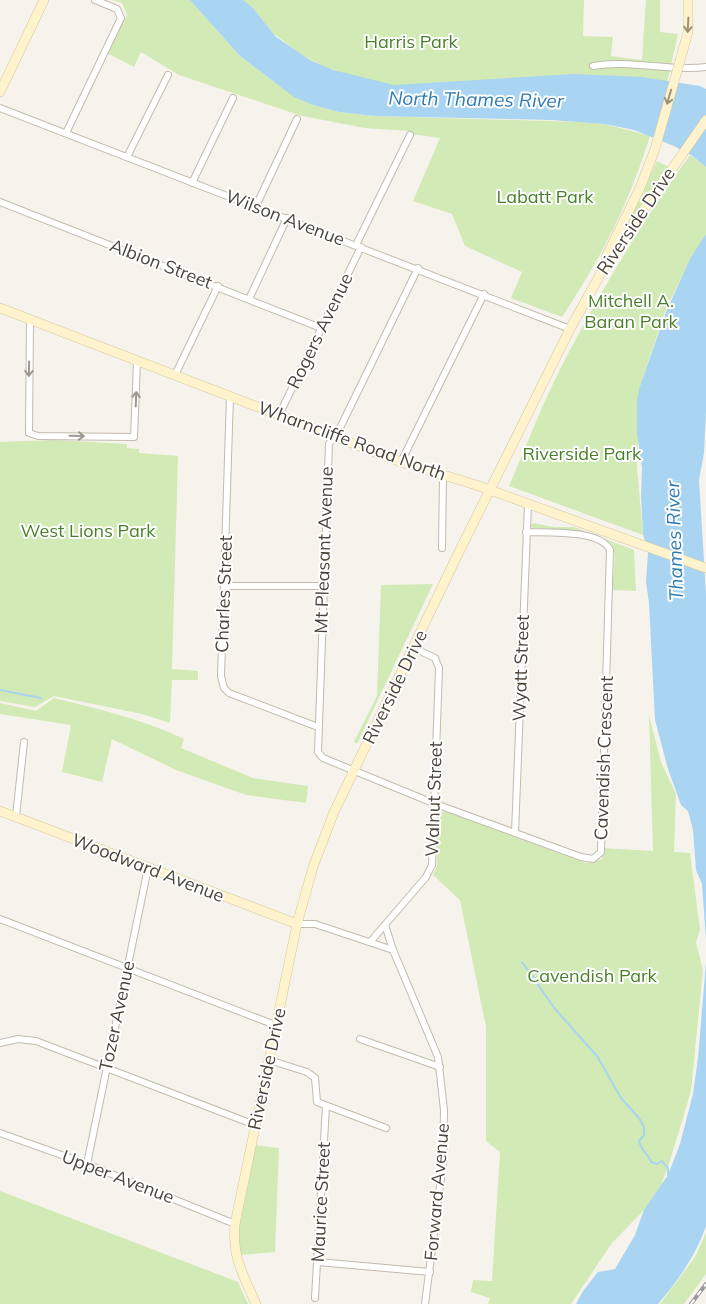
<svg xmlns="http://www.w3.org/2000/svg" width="706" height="1304" font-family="Mulish,sans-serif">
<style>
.green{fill:#d2eab5}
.water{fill:#a9d4f2}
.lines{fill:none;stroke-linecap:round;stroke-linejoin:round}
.stream{stroke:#a9d4f2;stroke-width:2}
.street-casing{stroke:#c2bbae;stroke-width:8}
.secondary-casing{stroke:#d6c79b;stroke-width:10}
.street{stroke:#fff;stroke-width:6}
.secondary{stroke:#fff3cd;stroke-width:9}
.rail-casing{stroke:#9a9a9a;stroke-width:4}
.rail{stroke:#fff;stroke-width:2;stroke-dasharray:5.5;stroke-linecap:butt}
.secondary-bridge-casing{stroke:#d6c79b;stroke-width:10;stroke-linecap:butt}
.secondary-bridge{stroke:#fff3cd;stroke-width:9}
.oneway{stroke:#9c937c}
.oneway2{stroke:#9c9892}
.labels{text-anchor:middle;stroke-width:4;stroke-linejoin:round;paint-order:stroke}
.park-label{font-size:18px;fill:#4a7f2a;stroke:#fff}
.street-label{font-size:18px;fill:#4b4439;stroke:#fff}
.water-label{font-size:19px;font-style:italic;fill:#2e7ab2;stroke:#fff}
</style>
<rect width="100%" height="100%" fill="#f6f3ec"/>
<g class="green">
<path d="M112 0H190L240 56 271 80 313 105 339 112 375 116 582 122 605 124 650 136C629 204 601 258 562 317L511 298 522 272 465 246 452 214 413 201 440 138 411 134 408 131 365 128 302 116 179 75 141 52 134 67 107 53 127 15 122 3Z"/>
<path d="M241 0H584L583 36 613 37 611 56 642 60 646 0H660V32L678 34 667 83 382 86 325 67 300 54 273 33 253 8Z"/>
<path d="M690 155 706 167V234L685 270 666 309 640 386 637 467 643 535 509 486C524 452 537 417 553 384 590 308 641 223 690 155Z"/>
<path d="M657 161 669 167 621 235Z"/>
<path d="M54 440 127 444V448L139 449V453L178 456 172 669 198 671V680H172L170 723 142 714 54 696 35 707 0 701V442Z"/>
<path d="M533 523 554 527H574L634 550 636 591 612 590C612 578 617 559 613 547 607 530 549 529 533 528L531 526Z"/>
<path d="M433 584 357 744 354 742 377 696 381 585Z"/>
<path d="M54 698C98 709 143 719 184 739L181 748 253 778 308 786 306 803 246 795 176 770 112 739 102 782 62 772 71 725 0 714V703L36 711Z"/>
<path d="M649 715 661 762 676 794 674 852 690 853 700 930 696 942 703 970 691 1091 669 1164 661 1185 648 1206 612 1243 571 1304H488L490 1298 471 1292 473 1280 492 1281 500 1152 486 1141V1027L460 900 433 875 437 866V816L441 812H448L586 863 602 859 603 848 653 851Z"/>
<path d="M254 1145 279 1148 275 1252 240 1255C234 1220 248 1179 254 1145Z"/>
<path d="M0 1191 238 1282 248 1304H0Z"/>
<path d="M706 1233V1274L684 1304H660L695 1257Z"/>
</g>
<g class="water">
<path d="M190 0H243L253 8 276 37 310 60 333 70 394 85 574 74 641 77 700 86 706 89V167L691 155 674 146 634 130 605 124 551 120 375 116 339 112 313 105 294 97 240 56Z"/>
<path d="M706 234V412L704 453 699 480 706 594V940L702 884 696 870 693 830 688 811 681 805 668 769 655 720 649 603 646 582 648 553 643 534 641 496 642 468 637 433V400L640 386 666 312 690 259Z"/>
<path d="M706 962V1226C696 1255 678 1281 658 1304H576L583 1291 598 1272 615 1269 635 1235 644 1210 668 1175 680 1144 693 1094 698 1058Z"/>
</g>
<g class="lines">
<g class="stream">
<path d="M0 690 41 698"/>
<path d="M522 962 555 1009 597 1056 621 1098 639 1118 644 1127V1135L639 1141C641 1150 648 1154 651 1162L657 1164 662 1161 668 1168V1175"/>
</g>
<defs>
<g id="street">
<path d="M593 66C630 59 669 72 706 67"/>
<path d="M0 108 570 329"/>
<path d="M66 133 121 18 117 9 95 0"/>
<path d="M127 157 168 75"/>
<path d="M192 183 233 98"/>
<path d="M0 202 321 328"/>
<path d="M256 206 297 119"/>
<path d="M356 245 410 135"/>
<path d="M418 268 339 430 329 444 318 752 323 758 433 803 581 857 593 859 601 852 610 550C600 529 546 533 526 532"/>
<path d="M249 299 287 218"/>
<path d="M30 320 29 433 38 436 134 437 137 361"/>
<path d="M175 375 218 286"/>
<path d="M230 396 221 676 224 688 229 693 318 727"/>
<path d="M279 415 361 247"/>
<path d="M401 462 484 294"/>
<path d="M442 548 443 475"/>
<path d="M224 586H323"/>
<path d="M16 816 24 742"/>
<path d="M515 833 528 504"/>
<path d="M0 919 275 1025"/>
<path d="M297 924H315L393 950 438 1057 444 1110 443 1163 425 1304"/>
<path d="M385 925 393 950"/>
<path d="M371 941 426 877 432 865 439 668 435 658 414 648"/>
<path d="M360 1039 440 1067"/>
<path d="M0 1043 18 1039 36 1041 255 1125"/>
<path d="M269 1060 307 1072 315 1078 317 1102 386 1128"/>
<path d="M0 1133 87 1164 235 1224"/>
<path d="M87 1164 148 868"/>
<path d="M318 1262 430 1272"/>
<path d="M315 1298 326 1106"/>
</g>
<g id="secondary">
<path d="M683 50 688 32V0"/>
<path d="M0 92 44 0"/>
<path d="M606 257 640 188 655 149"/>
<path d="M0 308 401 462 476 485 706 568"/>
<path d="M0 811 297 924"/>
<path d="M256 1304C243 1274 232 1258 235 1224L297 924 313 867 334 812 457 556 570 329 606 264 706 120"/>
</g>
</defs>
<use href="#street" class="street-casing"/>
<use href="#secondary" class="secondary-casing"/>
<use href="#street" class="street"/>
<use href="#secondary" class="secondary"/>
<defs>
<path id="rail" d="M691 1304 706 1284"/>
</defs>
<use href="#rail" class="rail-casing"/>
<use href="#rail" class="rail"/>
<defs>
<path id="secondary-bridge" d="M655 149 683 50"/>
</defs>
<use href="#secondary-bridge" class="secondary-bridge-casing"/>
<use href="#secondary-bridge" class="secondary-bridge"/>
</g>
<defs><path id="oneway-shaft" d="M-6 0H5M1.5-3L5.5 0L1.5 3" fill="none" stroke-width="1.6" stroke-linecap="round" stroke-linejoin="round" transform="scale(1.25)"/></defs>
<g class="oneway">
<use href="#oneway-shaft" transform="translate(688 25) rotate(93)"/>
<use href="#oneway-shaft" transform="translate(669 97) rotate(106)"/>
</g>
<g class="oneway2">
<use href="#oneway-shaft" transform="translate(29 369) rotate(91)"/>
<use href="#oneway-shaft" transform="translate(136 399) rotate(-88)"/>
<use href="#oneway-shaft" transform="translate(77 436) rotate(1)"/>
</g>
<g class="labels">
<g class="park-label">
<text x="411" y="48">Harris Park</text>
<text x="545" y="203">Labatt Park</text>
<text x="631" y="307">Mitchell A.<tspan x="631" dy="21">Baran Park</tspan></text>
<text x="582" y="460">Riverside Park</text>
<text x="88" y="537">West Lions Park</text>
<text x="592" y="982">Cavendish Park</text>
</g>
<g class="street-label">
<text transform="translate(285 218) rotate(21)" y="6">Wilson Avenue</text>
<text transform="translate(636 221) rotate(-56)" y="6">Riverside Drive</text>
<text transform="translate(161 264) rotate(21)" y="6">Albion Street</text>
<text transform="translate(320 331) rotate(-64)" y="6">Rogers Avenue</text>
<text transform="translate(352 441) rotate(20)" y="6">Wharncliffe Road North</text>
<text transform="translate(324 550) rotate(-88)" y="6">Mt Pleasant Avenue</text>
<text transform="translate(224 594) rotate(-88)" y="6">Charles Street</text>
<text transform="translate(521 668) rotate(-88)" y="6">Wyatt Street</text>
<text transform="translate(395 687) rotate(-64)" y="6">Riverside Drive</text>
<text transform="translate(604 758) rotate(-88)" y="6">Cavendish Crescent</text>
<text transform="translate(434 799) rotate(-88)" y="6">Walnut Street</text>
<text transform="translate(148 868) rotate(21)" y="6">Woodward Avenue</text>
<text transform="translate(117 1016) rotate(-78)" y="6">Tozer Avenue</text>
<text transform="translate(267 1069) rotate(-78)" y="6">Riverside Drive</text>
<text transform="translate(118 1177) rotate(21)" y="6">Upper Avenue</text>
<text transform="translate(437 1192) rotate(-85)" y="6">Forward Avenue</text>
<text transform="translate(321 1202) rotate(-87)" y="6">Maurice Street</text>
</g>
<g class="water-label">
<text transform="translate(476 99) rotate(1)" y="7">North Thames River</text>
<text transform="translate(674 541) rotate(-92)" y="7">Thames River</text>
</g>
</g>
</svg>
